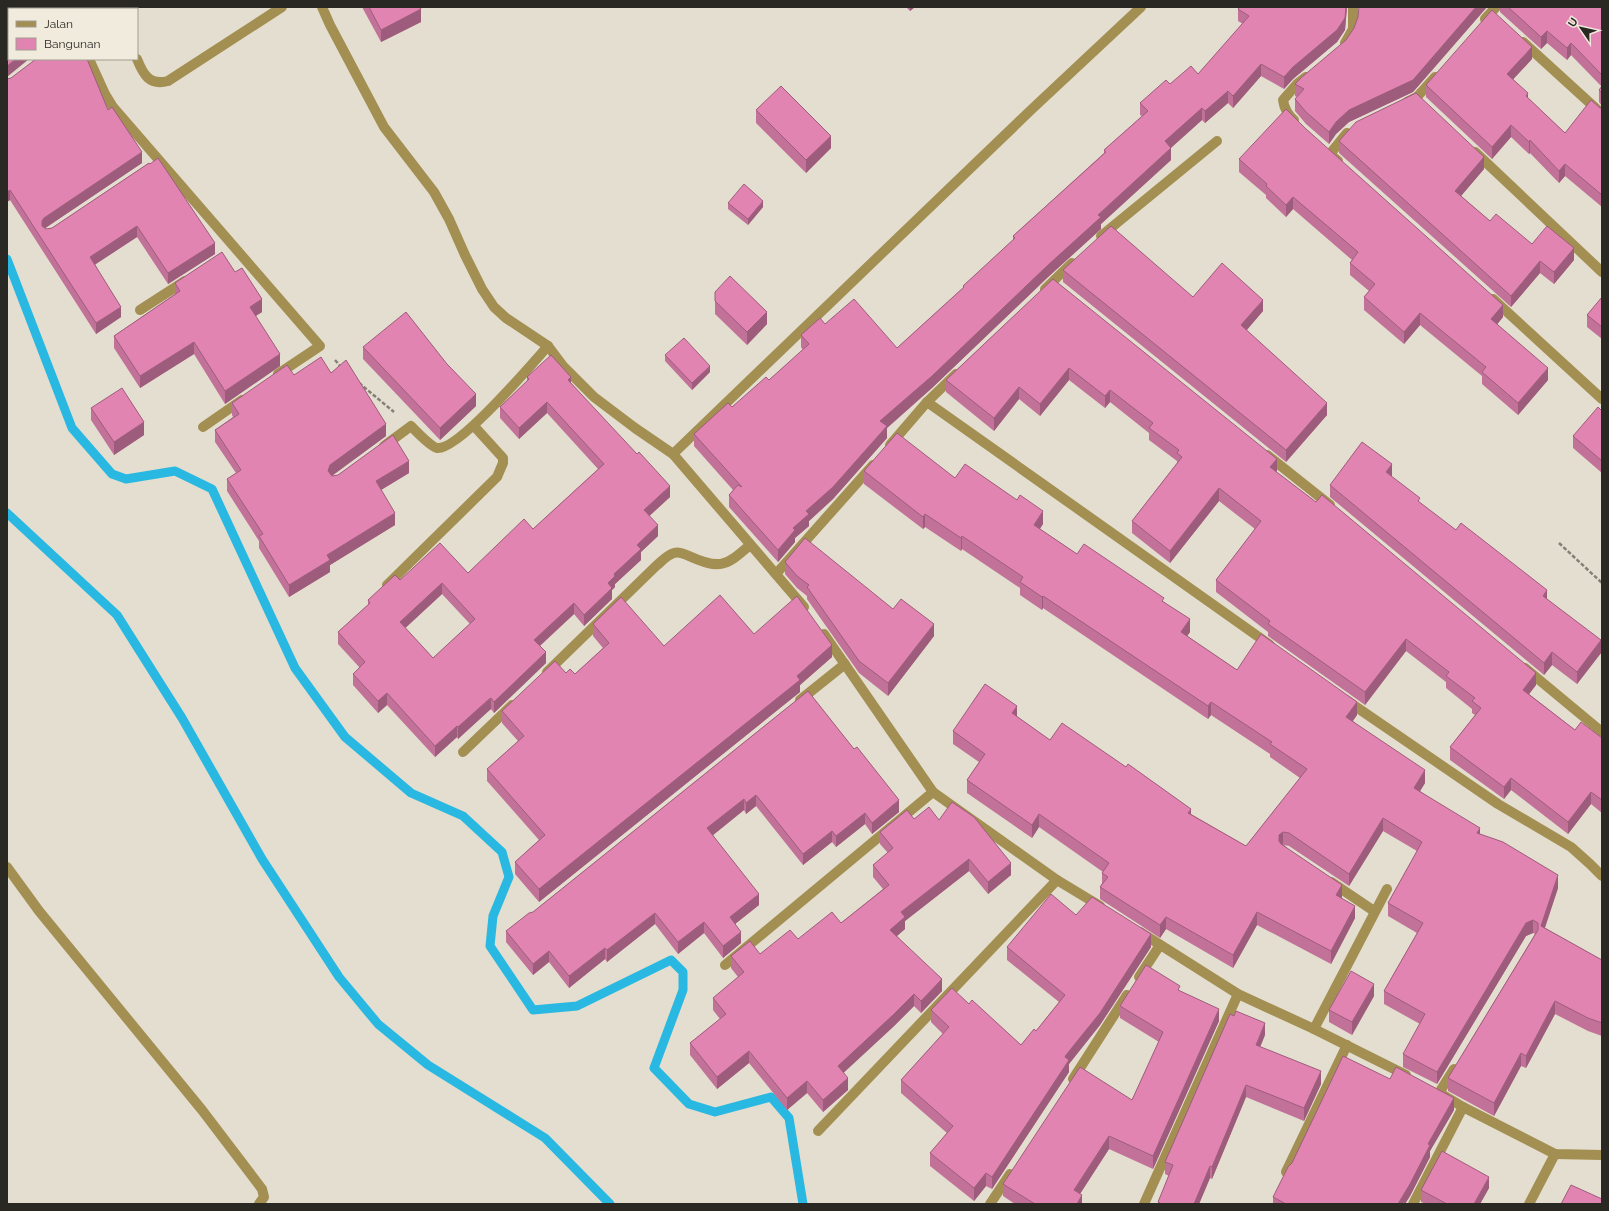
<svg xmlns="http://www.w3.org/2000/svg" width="1609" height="1211" font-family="Raleway,sans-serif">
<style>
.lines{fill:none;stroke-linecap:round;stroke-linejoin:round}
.stream{stroke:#28b8e1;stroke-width:9}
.path{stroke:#838076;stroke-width:2.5;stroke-dasharray:4 2;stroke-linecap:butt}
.minor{stroke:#a38f52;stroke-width:10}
.wall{fill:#c27298;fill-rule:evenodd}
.shaded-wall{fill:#9e5c7c}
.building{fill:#e284b1;stroke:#9e5c7c;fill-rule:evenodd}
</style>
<rect width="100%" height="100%" fill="#e3decf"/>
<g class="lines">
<g class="stream">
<path d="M7 259 72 428 112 474 126 479 175 471 212 489 295 668 345 737 411 793 463 816 502 852 509 877 493 916 490 946 533 1010 577 1006 671 960 683 972V990L654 1068 689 1104 715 1112 771 1097 789 1118 803 1204"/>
<path d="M7 513 117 615 182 718 262 859 339 977 378 1024 428 1065 545 1138 610 1204"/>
</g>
<g class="path">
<path d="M335 360 342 368"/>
<path d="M359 383 394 412"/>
<path d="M1559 543 1602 583"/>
</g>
<g class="minor">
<path d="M71 7 72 9"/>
<path d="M119 7 120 9"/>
<path d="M322 7 330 25 384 127 434 192 449 219 465 255 482 289 494 307 506 318 548 346"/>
<path d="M1485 19 1496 7"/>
<path d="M1523 42 1602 114"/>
<path d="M1345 43 1353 29V7"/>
<path d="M89 59 105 94 113 107 320 346 278 374"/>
<path d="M137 59C143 74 149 86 168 81L282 7"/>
<path d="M1407 102 1417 97 1435 77"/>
<path d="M1294 120C1288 115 1284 107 1283 100L1297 84 1306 77"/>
<path d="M1475 152 1602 272"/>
<path d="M1338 161 1330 154 1347 133"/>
<path d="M1101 236 1217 141"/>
<path d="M1045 289 1072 263"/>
<path d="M1493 299 1602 399"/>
<path d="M140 310 185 281"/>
<path d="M927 402 1270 645"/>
<path d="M203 427 242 400"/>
<path d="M890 445 927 402 956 374"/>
<path d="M384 446 411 426C417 432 430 446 437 448 458 451 532 364 548 346L563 366 594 397 635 428 673 454 804 607"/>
<path d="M673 454 1032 109 1141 7"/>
<path d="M1267 455 1330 505"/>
<path d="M776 574 873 465"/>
<path d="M387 585 497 477 503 463V458L474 426"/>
<path d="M824 634 933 792 1057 880 1100 906"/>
<path d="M1525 668 1602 732"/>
<path d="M547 672 656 566C662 561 667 555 674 553 680 551 684 554 689 556 720 570 726 566 750 545"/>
<path d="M800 700 845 664"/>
<path d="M1346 700 1498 804 1571 847 1590 864 1602 876"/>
<path d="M463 752 512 705"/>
<path d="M7 867 39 911 202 1110 262 1189 264 1197 259 1204"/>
<path d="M1331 882 1374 911"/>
<path d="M1140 932 1238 994 1314 1029 1406 1075"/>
<path d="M725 965 933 792"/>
<path d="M1139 977 1160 945"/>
<path d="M1314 1029 1387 889"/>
<path d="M1073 1079 1127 995"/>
<path d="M1439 1093 1454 1069"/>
<path d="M1443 1095 1463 1107 1555 1154 1602 1155"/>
<path d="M818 1131 1057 880"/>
<path d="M1286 1172 1347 1045"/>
<path d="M990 1204 1010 1174"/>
<path d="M1144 1204 1238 994"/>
<path d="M1413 1204 1463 1107"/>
<path d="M1529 1204 1555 1154"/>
</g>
</g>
<g class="wall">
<path d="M362 7H420L421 22 381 42Z"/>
<path d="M906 7H915L910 11Z"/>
<path d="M1240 7H1347L1345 30 1337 42 1293 79 1284 89 1261 76 1233 108 1228 103 1205 123 1202 120 1171 148V160L1101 224V229L1047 278 932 388 887 428V438L833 499 809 521V526L795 538V542L778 562 729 507V495L733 490 694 446V434L769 380 803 350 801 347V335L825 324 897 348 963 288V286L1013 240V236L1104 153V150L1142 116 1140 115V103L1170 84 1198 74 1243 24 1238 21V9Z"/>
<path d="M1359 7H1487L1413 92 1349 122 1336 134 1329 144 1306 124 1295 111V99L1297 97 1295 96V84L1346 40 1354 28 1358 17Z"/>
<path d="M1500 7H1602V106L1599 102V90L1602 87 1571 55 1567 60 1547 43 1541 49 1500 12Z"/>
<path d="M1532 59 1513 79 1528 98 1565 133 1600 108H1602V207L1565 176 1559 183 1530 153 1529 154 1511 137 1492 159 1426 97V85Z"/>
<path d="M7 79 108 110 142 163 45 228 46 229 52 228 149 163 215 254 168 284 137 237 95 264 121 317 96 334 10 200 7 202Z"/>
<path d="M756 110 831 148 806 173 756 123Z"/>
<path d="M1305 128 1503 317 1497 324 1548 380 1518 415 1482 384V376L1420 325 1404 344 1364 310V297L1369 291 1350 275V263L1352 260 1293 209 1286 217 1266 198V195L1239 172V159Z"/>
<path d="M1339 141 1484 169 1461 196 1490 221 1532 244 1574 260 1554 284 1540 273 1511 307 1339 153Z"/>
<path d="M728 203 763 207 748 225 728 209Z"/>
<path d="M1063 270 1263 311 1246 330 1327 415 1286 462 1063 282Z"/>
<path d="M235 272 262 312 255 316 280 366 225 404 194 354 140 388 114 348V336L175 294V283Z"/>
<path d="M1053 279 1277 471V472L1536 685 1529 694 1575 730 1602 738V813L1591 804 1568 834 1511 790 1504 799 1450 760V747L1475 715 1472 713V709L1446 688V682L1406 651 1365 705 1268 636V632L1216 592V580L1255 529 1219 501 1170 563 1132 533V521L1177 463V461L1149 440V433L1110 402 1105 408 1069 380 1040 416 1019 399 994 431 946 392V380Z"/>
<path d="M715 292 767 324 747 345 715 314Z"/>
<path d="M1602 297V339L1587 327V315Z"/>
<path d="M363 347 447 364 476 406 440 440 363 359Z"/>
<path d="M665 355 710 372 692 390 665 361Z"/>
<path d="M331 373 386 436 332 476 409 473 381 490 395 525 330 565V572L289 597 259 548V541L227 491V479L236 473 215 442V430L233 417 232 415V403L294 375Z"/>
<path d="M527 377 571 383 670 497 649 516 658 536 641 552V560L615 584V587L612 590V599L584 626 574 614 540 646 546 663 494 713 491 709 488 711 458 739 457 737 435 757 387 705 378 713 353 685V674L360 668 338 644V632L368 605V600L400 580 468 573 533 529 598 469 547 413 519 439 500 418V407L527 382ZM442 594 470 624 433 658 405 628Z"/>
<path d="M91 408 144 435 114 455 91 420Z"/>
<path d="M1602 411V473L1573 448V436Z"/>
<path d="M864 471 955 478 1043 524 1040 529 1077 554 1164 602 1190 632 1187 636 1237 670 1357 715 1353 721 1425 783 1420 791 1480 834 1558 888 1545 928 1602 960V1036L1588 1031 1555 1014 1526 1068 1521 1066 1494 1116 1448 1091V1078L1535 934 1533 933 1526 936 1437 1084 1403 1067V1054L1420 1024 1384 1004V991L1417 933 1388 916V903L1417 851 1383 831 1349 886 1289 846 1284 845 1342 897V898L1355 918 1331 964 1257 925 1233 968 1166 929 1160 938 1100 899V887L1102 883V873L1103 872 1039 827 1032 838 967 793V780L979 762 953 744V731L1017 717 1050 740 1191 814 1246 846 1300 778 1270 757V754L1211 715 1208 719 1043 608 1042 610 1020 595V588L962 549 961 551 925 527 923 529 864 484Z"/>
<path d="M1392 477 1420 503 1547 599 1601 653 1577 684 1552 665 1544 675 1330 497V485Z"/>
<path d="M785 562 893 609 934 636 888 696 859 673 807 599V596L797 588 785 574Z"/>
<path d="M593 624 664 646 754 634 832 657 800 685V692L539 902 515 874V862L539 840 487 781V769L518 741 502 723V711L575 674 603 648 593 636Z"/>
<path d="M808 691 899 812 872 834 865 824 836 847 832 842 803 865 756 806 746 814 744 810 713 835 759 905 735 924 741 943 723 958 704 933 678 954 655 924 607 962 605 959 569 988 549 962 533 975 506 942V931L533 912Z"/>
<path d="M914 819 939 820 1011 875 988 894 969 871 905 921V929L897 936 942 991 921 1013 914 1006 893 1027 843 1073 848 1090 823 1112 807 1093 787 1110 749 1063 717 1089 690 1055V1043L720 1019 713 1010V998L738 977 731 968V956L760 954 841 923 883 889 873 877V865L888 853 880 844V832Z"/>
<path d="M1076 915 1151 947 1100 1025 1069 1064V1072L992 1189 986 1186 974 1201 930 1166V1153L947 1133 901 1093V1080L943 1034 931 1022V1010L969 1004 1021 1045 1036 1031 1059 1002 1007 960V947Z"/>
<path d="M1180 992 1219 1021 1153 1169 1109 1149 1080 1194 1082 1204H1015L1003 1196V1184L1132 1100 1159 1042 1120 1018V1006Z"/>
<path d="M1374 996 1352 1035 1329 1022V1010Z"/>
<path d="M1265 1035 1260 1047 1321 1084 1304 1121 1246 1097 1212 1179 1210 1178 1199 1204H1158V1202L1169 1176 1165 1174V1162Z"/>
<path d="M1454 1110 1430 1151V1157L1410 1196 1405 1204H1273V1197Z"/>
<path d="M1489 1188 1480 1204H1426L1421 1202V1190Z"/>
</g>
<g class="shaded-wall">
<path d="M910 7H915L910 11Z"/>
<path d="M1346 7H1347L1345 30 1337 42 1293 79 1284 89V77Z"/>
<path d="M1476 7H1487L1413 92 1349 122 1336 134 1329 144V132L1336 122 1349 110Z"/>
<path d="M421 9V22L381 42V30Z"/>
<path d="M1547 31V43L1541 49V37Z"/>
<path d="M1571 43V55L1567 60V48Z"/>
<path d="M1532 47V59L1507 86V74Z"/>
<path d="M16 59H29L7 77V66Z"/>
<path d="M1261 64V76L1233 108V96Z"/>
<path d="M1228 91V103L1205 123V111Z"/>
<path d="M1528 93V105L1526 96Z"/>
<path d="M1202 108V120L1165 153V141Z"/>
<path d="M1511 125V137L1492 159V147Z"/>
<path d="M831 136V148L806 173V160Z"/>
<path d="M1530 140V153L1529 154V142Z"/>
<path d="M1171 148V160L1101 224V229L1047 278 932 388 887 428V438L833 499 809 521V526L795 538V542L778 562V550L793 528 880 421 1098 215Z"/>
<path d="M142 152V163L44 229 42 232V221L44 218Z"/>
<path d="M1484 157V169L1455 203V191Z"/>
<path d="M1565 164V176L1559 183V171Z"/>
<path d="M10 190V200L7 202V192Z"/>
<path d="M1293 197V209L1286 217V205Z"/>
<path d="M763 201V207L748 225V219Z"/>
<path d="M137 226V237L90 268V257Z"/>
<path d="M215 243V254L168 284V273Z"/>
<path d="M1574 248V260L1554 284V272Z"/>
<path d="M1540 261V273L1511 307V296Z"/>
<path d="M262 299V312L250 320V307Z"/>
<path d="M1263 300V311L1241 337V325Z"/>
<path d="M1503 305V317L1491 332V319Z"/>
<path d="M121 307V317L96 334V323Z"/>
<path d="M767 312V324L747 345V332Z"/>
<path d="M1420 313V325L1404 344V332Z"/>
<path d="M194 342V354L140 388V376Z"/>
<path d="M280 354V366L225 404V391Z"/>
<path d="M710 366V372L692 390V383Z"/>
<path d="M1069 368V380L1040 416V404Z"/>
<path d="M1548 368V380L1518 415V403Z"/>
<path d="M571 377V388L568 380Z"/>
<path d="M1019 387V399L994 431V418Z"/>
<path d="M1110 390V402L1105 408V396Z"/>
<path d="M476 394V406L440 440V428Z"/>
<path d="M547 402V413L519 439V428Z"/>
<path d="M1327 403V415L1286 462V450Z"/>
<path d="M144 422V435L114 455V442Z"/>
<path d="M386 424V436L330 477 328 471 330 465Z"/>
<path d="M1277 459V471L1270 480V467Z"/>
<path d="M409 461V473L376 493V481Z"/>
<path d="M1392 464V477L1386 472Z"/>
<path d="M670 486V497L644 521V510Z"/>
<path d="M1219 488V501L1170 563V551Z"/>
<path d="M1043 511V524L1034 537V525Z"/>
<path d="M395 513V525L330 565V572L289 597V585L327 555Z"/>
<path d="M925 514V527L923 529V517Z"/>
<path d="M658 525V536L641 552V560L615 584V587L612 590V599L584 626V615L614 574 637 545Z"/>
<path d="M962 536V549L961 551V538Z"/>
<path d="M442 583V594L400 633V622Z"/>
<path d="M1547 590V602L1543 596Z"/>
<path d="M1043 596V608L1042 610V597Z"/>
<path d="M574 603V614L534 651V640Z"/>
<path d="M1190 619V632L1181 645V632Z"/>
<path d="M934 624V636L888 696V683Z"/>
<path d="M1406 639V651L1365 705V692Z"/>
<path d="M1601 640V653L1577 684V672Z"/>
<path d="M832 645V657L800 685V692L539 902V889L797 676Z"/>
<path d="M546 652V663L494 713V702Z"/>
<path d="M1552 652V665L1544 675V663Z"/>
<path d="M1536 673V685L1523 702V690Z"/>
<path d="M387 693V705L378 713V701Z"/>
<path d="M491 698V709L458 739V727Z"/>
<path d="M1211 702V715L1208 719V706Z"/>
<path d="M1357 702V715L1346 730V717Z"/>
<path d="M1017 706V719L1012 713Z"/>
<path d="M457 726V737L435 757V746Z"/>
<path d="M1425 770V783L1414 801V788Z"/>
<path d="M1511 778V790L1504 799V787Z"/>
<path d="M1591 792V804L1568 834V822Z"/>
<path d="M756 795V806L746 814V803Z"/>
<path d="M744 799V810L707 840V828Z"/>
<path d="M899 800V812L872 834V823Z"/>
<path d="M1191 809V821L1188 813Z"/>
<path d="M865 813V824L836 847V836Z"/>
<path d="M1039 814V827L1032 838V825Z"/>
<path d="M1383 818V831L1349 886V874Z"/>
<path d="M1480 828V841L1477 833Z"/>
<path d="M832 831V842L803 865V854Z"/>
<path d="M1283 832V845L1279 853V835Z"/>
<path d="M969 859V871L905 921V929L890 942V930L901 912Z"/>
<path d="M1011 863V875L988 894V882Z"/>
<path d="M1558 875V888L1541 939V926Z"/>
<path d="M1342 885V897L1336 908V895Z"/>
<path d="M759 894V905L730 928V917Z"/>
<path d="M1355 906V918L1331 964V951Z"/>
<path d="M1257 912V925L1233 968V955Z"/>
<path d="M655 913V924L607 962V950Z"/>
<path d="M1166 917V929L1160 938V925Z"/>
<path d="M1533 920V933L1526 936 1437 1084V1072L1526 923Z"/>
<path d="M704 922V933L678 954V942Z"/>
<path d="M741 932V943L723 958V946Z"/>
<path d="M1151 934V947L1100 1025 1069 1064V1072L992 1189V1177L1065 1057Z"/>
<path d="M605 948V959L569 988V976Z"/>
<path d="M549 951V962L533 975V964Z"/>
<path d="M942 979V991L921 1013V1001Z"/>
<path d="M1374 984V996L1352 1035V1022Z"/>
<path d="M914 994V1006L893 1027 838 1078V1066Z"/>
<path d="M1555 1001V1014L1526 1068V1056Z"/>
<path d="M1219 1009V1021L1153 1169V1156Z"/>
<path d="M1265 1023V1035L1256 1057V1045Z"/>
<path d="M749 1051V1063L717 1089V1077Z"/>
<path d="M1521 1053V1066L1494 1116V1103Z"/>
<path d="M1321 1071V1084L1304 1121V1108Z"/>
<path d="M848 1078V1090L823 1112V1100Z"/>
<path d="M807 1081V1093L787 1110V1098Z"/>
<path d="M1246 1085V1097L1212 1179V1167Z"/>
<path d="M1454 1098V1110L1430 1151V1157L1410 1196 1405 1204H1398L1428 1144Z"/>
<path d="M1109 1136V1149L1074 1203V1190Z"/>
<path d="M1210 1166V1178L1199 1204H1194Z"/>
<path d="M986 1173V1186L974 1201V1188Z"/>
<path d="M1489 1177V1188L1480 1204H1474Z"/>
<path d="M1082 1195V1204H1077Z"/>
</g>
<g class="building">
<path d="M7 7H37L38 9H9V59H16L7 66Z"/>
<path d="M369 7H420L421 9 381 30Z"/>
<path d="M1240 7H1346L1345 18 1337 30 1293 67 1284 77 1261 64 1233 96 1228 91 1205 111 1202 108 1165 141 1171 148 1098 215 1101 217 1047 266 932 376 880 421 887 426 833 487 806 511 809 514 793 528 795 530 778 550 729 495 738 485 742 487 694 434 728 403 732 407 766 377 769 380 809 344 801 335 820 318 825 324 854 299 897 348 964 287 963 286 1015 238 1013 236 1106 152 1104 150 1148 111 1140 103 1166 80 1170 84 1191 66 1198 74 1249 16 1238 9Z"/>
<path d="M1359 7H1476L1413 80 1349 110 1336 122 1329 132 1306 112 1295 99 1304 89 1295 84 1302 77 1346 40 1354 28 1358 17Z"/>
<path d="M1508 7H1602V75L1571 43 1567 48 1547 31 1541 37Z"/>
<path d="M1492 10 1532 47 1507 74 1528 93 1526 96 1565 133 1591 100 1600 108H1602V195L1565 164 1559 171 1530 140 1529 142 1511 125 1492 147 1426 85Z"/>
<path d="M36 59H87L108 110 112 107 142 152 44 218 42 221V226L46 229 52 228 149 163 150 164 158 158 215 243 168 273 137 226 90 257 121 307 96 323 10 190 7 192V79L11 78Z"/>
<path d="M781 86 831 136 806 160 756 110Z"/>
<path d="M1602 86V93L1599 90Z"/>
<path d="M1416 93 1484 157 1455 191 1490 221 1496 214 1532 244 1547 226 1574 248 1554 272 1540 261 1511 296 1339 141 1356 122Z"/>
<path d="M1286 109 1305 128 1503 305 1491 319 1548 368 1518 403 1482 372 1486 367 1420 313 1404 332 1364 297 1375 284 1350 263 1358 252 1293 197 1286 205 1266 186 1267 184 1239 159Z"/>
<path d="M744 184 763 201 748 219 728 203Z"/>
<path d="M1111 226 1193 297 1222 263 1263 300 1241 325 1327 403 1286 450 1063 270Z"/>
<path d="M222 252 235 272 242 268 262 299 250 307 280 354 225 391 194 342 140 376 114 336 180 291 175 283Z"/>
<path d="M730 276 767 312 747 332 715 301V292Z"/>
<path d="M1053 279 1277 459 1270 467 1316 502 1322 495 1536 673 1523 690 1575 730 1581 722 1602 738V800L1591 792 1568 822 1511 778 1504 787 1450 747 1481 708 1472 701 1475 698 1446 676 1449 672 1406 639 1365 692 1268 624 1270 621 1216 580 1261 521 1219 488 1170 551 1132 521 1182 457 1177 453 1179 450 1149 428 1153 423 1110 390 1105 396 1069 368 1040 404 1019 387 994 418 946 380Z"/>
<path d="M1602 297V327L1587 315Z"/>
<path d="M406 312 447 364 476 394 440 428 363 347Z"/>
<path d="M684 338 710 366 692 383 665 355Z"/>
<path d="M551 355 571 377 568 380 637 454 639 452 670 486 644 510 658 525 637 545 641 549 614 574 615 576 608 583 612 588 584 615 574 603 534 640 546 652 494 702 491 698 488 700 458 727 457 726 435 746 387 693 378 701 353 674 365 662 338 632 370 603 368 600 395 575 400 580 440 543 468 573 524 519 533 529 604 464 547 402 519 428 500 407 529 379 527 377ZM442 583 475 619 433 658 400 622Z"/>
<path d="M321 357 331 373 346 360 386 424 330 465 328 471 332 476 338 475 393 435 409 461 376 481 395 513 327 555 330 560 289 585 259 536 263 534 227 479 241 470 215 430 239 414 232 403 287 365 294 375Z"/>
<path d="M122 388 144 422 114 442 91 408Z"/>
<path d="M1598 407 1602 411V461L1573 436Z"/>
<path d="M897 433 955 478 965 464 1017 500 1020 495 1043 511 1034 525 1077 554 1084 544 1164 598 1162 601 1190 619 1181 632 1237 670 1261 634 1357 702 1346 717 1425 770 1414 788 1480 828 1477 833 1503 842 1558 875 1541 926 1602 960V1023L1588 1018 1555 1001 1526 1056 1521 1053 1494 1103 1448 1078 1538 930V923L1533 920 1526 923 1437 1072 1403 1054 1425 1014 1384 991 1423 923 1388 903 1422 842 1383 818 1349 874 1289 833 1283 832 1279 835V841L1281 844 1342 885 1336 895 1355 906 1331 951 1257 912 1233 955 1166 917 1160 925 1100 887 1108 877 1102 873 1109 863 1039 814 1032 825 967 780 985 754 953 731 985 684 1017 706 1012 713 1050 740 1062 723 1126 767 1128 764 1191 809 1188 813 1246 846 1307 769 1270 744 1272 742 1211 702 1208 706 1043 596 1042 597 1020 582 1023 577 962 536 961 538 925 514 923 517 864 471Z"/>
<path d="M1362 442 1392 464 1386 472 1420 498 1418 501 1456 530 1461 523 1547 590 1543 596 1601 640 1577 672 1552 652 1544 663 1330 485Z"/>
<path d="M805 538 893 609 901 599 934 624 888 683 859 661 807 587 809 585 797 576 785 562Z"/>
<path d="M720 595 754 634 797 596 832 645 797 676 800 680 539 889 515 862 545 835 487 769 524 736 502 711 555 661 566 673 570 669 575 674 609 643 593 624 621 597 664 646Z"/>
<path d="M808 691 854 749 857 747 899 800 872 823 865 813 836 836 832 831 803 854 756 795 746 803 744 799 707 828 759 894 730 917 741 932 723 946 704 922 678 942 655 913 607 950 605 948 569 976 549 951 533 964 506 931 529 913 533 912Z"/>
<path d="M952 802 974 817 1011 863 988 882 969 859 901 912 905 917 890 930 942 979 921 1001 914 994 893 1015 838 1066 848 1078 823 1100 807 1081 787 1098 749 1051 717 1077 690 1043 726 1014 713 998 744 972 731 956 750 941 760 954 790 930 798 939 832 912 841 923 889 885 873 865 893 848 880 832 907 810 914 819 929 807 939 820Z"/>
<path d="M1051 894 1076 915 1092 897 1151 934 1100 1013 1066 1055 1065 1057 1069 1060 992 1177 986 1173 974 1188 930 1153 953 1126 901 1080 949 1027 931 1010 952 988 969 1004 972 1000 1021 1045 1034 1029 1036 1031 1065 995 1007 947Z"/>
<path d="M1146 965 1180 986 1178 990 1219 1009 1153 1156 1109 1136 1074 1190 1082 1195 1077 1204H1035L1003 1184 1080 1067 1132 1100 1163 1032 1120 1006Z"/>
<path d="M1351 971 1374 984 1352 1022 1329 1010Z"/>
<path d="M1236 1011 1265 1023 1256 1045 1321 1071 1304 1108 1246 1085 1212 1167 1210 1166 1194 1204H1159L1160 1203 1158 1202 1173 1165 1165 1162 1230 1014 1234 1016Z"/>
<path d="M1343 1056 1390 1079 1396 1067 1454 1098 1428 1144 1430 1145 1410 1184 1398 1204H1286L1273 1197 1288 1167 1292 1163Z"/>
<path d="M1442 1151 1489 1177 1474 1204H1447L1421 1190Z"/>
<path d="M1571 1185 1602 1199V1204H1561Z"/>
</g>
<rect width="1609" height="1211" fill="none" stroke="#2a2823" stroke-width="16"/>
<rect x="8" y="8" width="130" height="52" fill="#f0ebdc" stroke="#a19d92"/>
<rect x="16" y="21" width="20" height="6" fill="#a38f52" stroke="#a19d92"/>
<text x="44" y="28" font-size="12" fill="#2a2823">Jalan</text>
<rect x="16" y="38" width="20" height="12" fill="#e284b1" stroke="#a19d92"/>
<text x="44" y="48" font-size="12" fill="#2a2823">Bangunan</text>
<g transform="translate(1581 28) rotate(304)" stroke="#f0ebdc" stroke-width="3" paint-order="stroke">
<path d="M0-3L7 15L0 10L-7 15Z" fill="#2a2823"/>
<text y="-6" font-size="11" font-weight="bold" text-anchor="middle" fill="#2a2823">U</text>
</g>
</svg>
